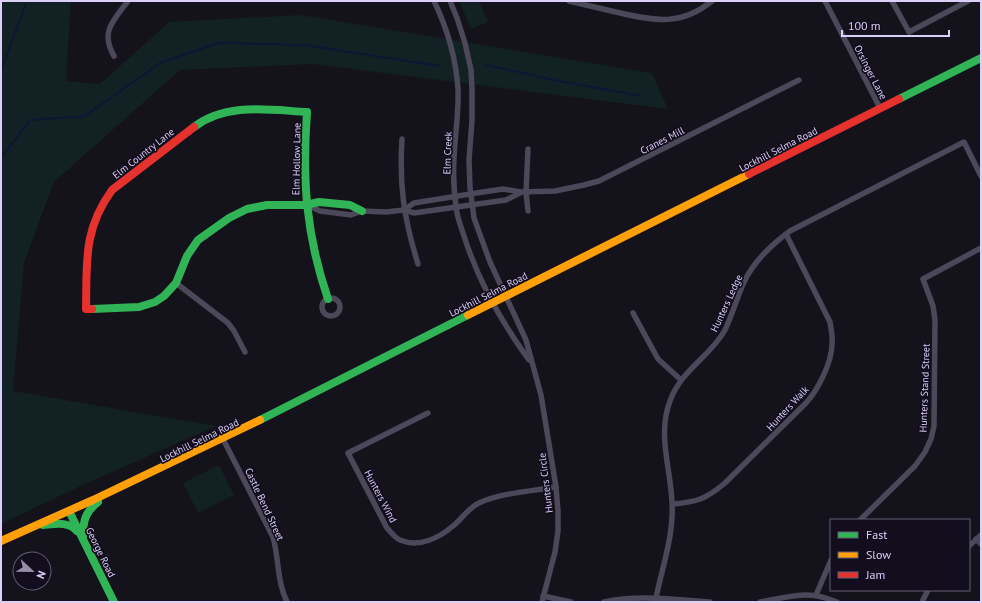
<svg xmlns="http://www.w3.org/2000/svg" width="982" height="603" font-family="'PT Sans',sans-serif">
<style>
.green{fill:#122124}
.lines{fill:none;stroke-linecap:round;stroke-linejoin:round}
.stream{stroke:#0f1633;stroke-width:2}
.street{stroke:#4b4859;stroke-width:5.5}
.fast{stroke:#30b455;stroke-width:8}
.slow{stroke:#ff9f0a;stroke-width:8}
.jam{stroke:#e5322d;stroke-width:8}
.labels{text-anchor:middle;stroke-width:3.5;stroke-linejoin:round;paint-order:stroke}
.street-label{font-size:10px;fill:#dcd0f9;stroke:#130e1d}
</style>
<rect width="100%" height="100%" fill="#14121a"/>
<g class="green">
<path d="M1 1H71L66 81 100 84 169 22 300 15 652 73 668 109 312 64 180 70 54 182 24 263 13 391 216 426 85 484 1 524Z"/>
<path d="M459 1H479L488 22 471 29Z"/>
<path d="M219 465 234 495 198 513 183 483Z"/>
</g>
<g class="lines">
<g class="stream">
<path d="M486 65 559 81 641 96"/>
<path d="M1 70 27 1"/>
<path d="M1 158 30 120 85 116 160 63 218 43 305 45 439 66"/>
</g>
<g class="street">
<path d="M434 1C447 28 456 58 458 89 459 112 455 135 454 158 453 174 454 191 456 207 457 217 461 227 464 236 478 280 502 323 529 360"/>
<path d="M450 1 457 18 465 43 471 70 472 89V120L469 160 470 187 474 218 490 262 526 340 541 395 556 487 558 511V531L555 552 542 602"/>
<path d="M569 1C586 5 603 9 620 13 656 21 681 26 712 1"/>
<path d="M825 1 880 108"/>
<path d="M892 1 909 32 968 1"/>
<path d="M114 56C100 32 113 21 128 1"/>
<path d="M402 139C399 186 404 219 418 264"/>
<path d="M307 205 320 211 351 215 362 211 386 212 404 210 414 213 506 200 520 193"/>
<path d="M404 210 414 203 470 194 503 189 521 192 555 191 584 185 599 181 799 80"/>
<path d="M528 211 526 192 528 149"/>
<path d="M176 283 228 323 234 331 245 352"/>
<circle cx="331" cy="307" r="9"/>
<path d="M633 313 658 359 681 380"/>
<path d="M428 413 348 453 387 528C391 532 395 538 400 540 419 548 439 538 453 526 462 519 468 508 479 503 500 493 533 491 556 487"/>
<path d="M223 439 273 537C279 559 277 582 287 602"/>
<path d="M673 504C697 502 706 499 725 483L806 403C818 390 832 362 832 344 833 337 831 329 830 322L786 234"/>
<path d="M860 520 915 466 925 452 931 439 934 426 935 320 933 306 923 279 981 248"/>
<path d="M976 539 981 544"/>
<path d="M969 546 981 535"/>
<path d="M816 595 831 560"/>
<path d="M543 596 571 602"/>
<path d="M656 598C662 568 674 535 672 503 671 469 657 435 670 401 681 370 710 357 725 330 732 315 737 298 744 282 754 261 771 245 790 231L964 142 981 176"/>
<path d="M604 602C639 594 675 600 710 602"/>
<path d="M760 602C791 597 806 589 837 602"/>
<path d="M922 602 928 590"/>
</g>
<g class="fast">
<path d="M899 99 981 58"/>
<path d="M194 127C226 102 270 110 307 112 302 179 306 235 328 299"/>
<path d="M92 309 139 307 155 302 164 296 176 283 187 256 198 240 229 218 247 209 267 205H306L319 202 350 205 362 211"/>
<path d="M260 420 468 315"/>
<path d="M69 511 114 602"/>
<path d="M43 525C55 524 68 521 77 531"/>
<path d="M83 537C83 521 85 512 98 502"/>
</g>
<g class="slow">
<path d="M468 315 749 174"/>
<path d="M1 541 93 500 260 420"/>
</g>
<g class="jam">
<path d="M749 174 899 99"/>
<path d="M92 309H86C87 262 83 230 112 190L194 127"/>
</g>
</g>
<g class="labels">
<g class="street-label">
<text transform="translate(871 72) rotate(63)" y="4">Orsinger Lane</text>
<text transform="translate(662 140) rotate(-27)" y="4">Cranes Mill</text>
<text transform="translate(778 149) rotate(-27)" y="4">Lockhill Selma Road</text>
<text transform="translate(143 153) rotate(-38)" y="4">Elm Country Lane</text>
<text transform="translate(447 153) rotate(-88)" y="4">Elm Creek</text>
<text transform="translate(296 159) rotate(-89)" y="4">Elm Hollow Lane</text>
<text transform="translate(488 294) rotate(-27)" y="4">Lockhill Selma Road</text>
<text transform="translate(726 303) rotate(-65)" y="4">Hunters Ledge</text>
<text transform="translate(924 388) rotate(-88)" y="4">Hunters Stand Street</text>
<text transform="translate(787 408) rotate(-47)" y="4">Hunters Walk</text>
<text transform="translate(199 440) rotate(-26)" y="4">Lockhill Selma Road</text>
<text transform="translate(545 483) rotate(-97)" y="4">Hunters Circle</text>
<text transform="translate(381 496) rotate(62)" y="4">Hunters Wind</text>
<text transform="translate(265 504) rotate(65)" y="4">Castle Bend Street</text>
<text transform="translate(101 552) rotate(64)" y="4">George Road</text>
</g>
</g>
<rect width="982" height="603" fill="none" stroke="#dcd0f9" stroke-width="4"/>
<rect x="830" y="519" width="140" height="72" fill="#130e1d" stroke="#635c75"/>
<rect x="838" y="532" width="20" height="6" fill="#30b455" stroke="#635c75"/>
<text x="866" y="539" font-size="12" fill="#dcd0f9">Fast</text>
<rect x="838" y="552" width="20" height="6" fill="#ff9f0a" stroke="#635c75"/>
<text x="866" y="559" font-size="12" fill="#dcd0f9">Slow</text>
<rect x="838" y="572" width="20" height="6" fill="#e5322d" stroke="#635c75"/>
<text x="866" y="579" font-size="12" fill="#dcd0f9">Jam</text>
<g transform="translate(32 571) rotate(112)"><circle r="19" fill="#130e1d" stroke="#635c75"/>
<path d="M0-3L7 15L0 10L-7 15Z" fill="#968eab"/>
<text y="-6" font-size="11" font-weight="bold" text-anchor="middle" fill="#dcd0f9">N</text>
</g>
<path d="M842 30v6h107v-6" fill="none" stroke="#dcd0f9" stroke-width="2"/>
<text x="848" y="30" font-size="12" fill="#dcd0f9" stroke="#130e1d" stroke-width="3" paint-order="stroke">100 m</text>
</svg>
